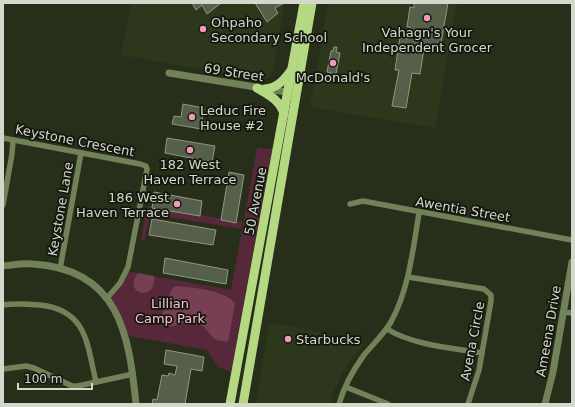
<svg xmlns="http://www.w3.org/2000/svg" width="575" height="407" font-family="'DejaVu Sans',sans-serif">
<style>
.built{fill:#2c371c}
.green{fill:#56283a}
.forest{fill:#763f54}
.building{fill:#555f49;stroke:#8e9980}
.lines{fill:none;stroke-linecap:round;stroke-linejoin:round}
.minor{stroke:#718259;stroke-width:5.5}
.tertiary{stroke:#718259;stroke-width:7}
.primary{stroke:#b5d982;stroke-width:9}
.poi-dot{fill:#ef9ab8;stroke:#12160d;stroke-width:1.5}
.labels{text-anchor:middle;stroke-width:3.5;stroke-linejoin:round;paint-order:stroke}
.poi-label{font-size:13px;fill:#d2d8cb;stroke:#12160d;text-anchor:start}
.street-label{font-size:13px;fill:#d2d8cb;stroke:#12160d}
.park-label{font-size:13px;fill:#f7c0d2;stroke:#12160d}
</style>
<rect width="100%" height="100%" fill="#272f1b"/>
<g class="built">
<path d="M131 3H285L272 75 264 80 121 55Z"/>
<path d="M328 3H457L435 128 310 107Z"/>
<path d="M269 322 353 339 364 344 351 359 340 378 332 395 330 404H256Z"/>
</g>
<g class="green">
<path d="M257 148 272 149 231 372 218 367 207 350 124 335 107 298 126 271 231 290Z"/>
<path d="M147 206 243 222 241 229 150 214 145 240H141Z"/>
</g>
<g class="forest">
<path d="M138 273 154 276C158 302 121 295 138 273Z"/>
<path d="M179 286C195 288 224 290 235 303L228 342C224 341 219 341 215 339 207 333 206 324 194 322 184 320 175 328 166 326L162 314 171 291 174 287Z"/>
</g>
<g class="building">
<path d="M192 3H221L207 14 202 5 196 10Z"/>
<path d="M255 3H284L275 8 278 13 267 22Z"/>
<path d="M414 3H448L440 49 431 48V51L424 49 420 74 412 73 406 108 392 106 399 70H395L400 37 408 39 410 27H407L410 7 414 8Z"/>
<path d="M334 47H337L336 52 340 53 336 74 327 72 331 51H333Z"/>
<path d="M183 104 204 108 202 121 208 122 207 130 172 124 174 116 181 117Z"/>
<path d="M167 138 215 146 212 162 165 153Z"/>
<path d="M229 172 244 175 236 223 221 220Z"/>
<path d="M154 192 202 201 200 216 152 208Z"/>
<path d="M152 219 216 230 213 245 149 235Z"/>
<path d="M165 258 228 270 226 284 163 273Z"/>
<path d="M166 350 204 357 202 371 191 369 185 404H152L153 399 157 400 162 375 168 376 169 373 175 375 177 366 164 364Z"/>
</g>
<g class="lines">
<g class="minor">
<path d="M3 138 140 164 146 166 147 169 128 267 120 283 107 298"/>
<path d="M350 204 363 201 572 240"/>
<path d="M3 205 12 154 13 140"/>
<path d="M60 269 81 153"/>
<path d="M408 277 484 289 491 295V301L479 370 468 404"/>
<path d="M3 305C15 303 27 304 40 305 87 310 87 344 96 382"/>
<path d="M563 312 572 313"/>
<path d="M387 329C413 345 451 348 482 353"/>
<path d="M3 369 26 366 34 368 72 386H78L133 374"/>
<path d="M346 387 388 404"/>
<path d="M339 404C344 387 353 370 364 355 373 344 384 334 391 322 409 289 413 249 419 213"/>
</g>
<g class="tertiary">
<path d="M169 73 292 93"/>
<path d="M3 266C13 265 23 263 33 264 119 269 129 334 136 404"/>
<path d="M545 404 553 372 572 262"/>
</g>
<g class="primary">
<path d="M257 88C269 95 280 100 284 114"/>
<path d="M265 89C278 88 285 79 292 69"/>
<path d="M230 404 304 3"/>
<path d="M243 404 312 3"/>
</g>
</g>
<g class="poi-dot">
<circle cx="427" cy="18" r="4"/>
<circle cx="203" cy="29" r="4"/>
<circle cx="333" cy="63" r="4"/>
<circle cx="192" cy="117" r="4"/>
<circle cx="190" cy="150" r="4"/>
<circle cx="177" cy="204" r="4"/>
<circle cx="288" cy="339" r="4"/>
</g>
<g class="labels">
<g class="poi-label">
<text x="211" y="27">Ohpaho<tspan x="211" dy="15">Secondary School</tspan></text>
<text x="427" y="37" text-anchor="middle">Vahagn's Your<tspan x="427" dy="15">Independent Grocer</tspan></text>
<text x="333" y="82" text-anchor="middle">McDonald's</text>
<text x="200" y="115">Leduc Fire<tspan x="200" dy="15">House #2</tspan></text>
<text x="190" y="169" text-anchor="middle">182 West<tspan x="190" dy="15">Haven Terrace</tspan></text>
<text x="169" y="202" text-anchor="end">186 West<tspan x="169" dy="15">Haven Terrace</tspan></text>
<text x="296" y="344">Starbucks</text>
</g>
<g class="street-label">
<text transform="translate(234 72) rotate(9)" y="5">69 Street</text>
<text transform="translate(75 140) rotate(11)" y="5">Keystone Crescent</text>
<text transform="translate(255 201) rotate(-79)" y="5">50 Avenue</text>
<text transform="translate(60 209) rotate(-80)" y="5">Keystone Lane</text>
<text transform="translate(463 209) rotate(10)" y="5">Awentia Street</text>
<text transform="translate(548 331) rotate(-80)" y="5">Ameena Drive</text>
<text transform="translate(472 341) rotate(-79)" y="5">Avena Circle</text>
</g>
<g class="park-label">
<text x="170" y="308">Lillian<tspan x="170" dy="15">Camp Park</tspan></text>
</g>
</g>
<rect width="575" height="407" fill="none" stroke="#d2d8cb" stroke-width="8"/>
<path d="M18 383v6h74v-6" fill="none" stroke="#d2d8cb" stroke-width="2"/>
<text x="24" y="383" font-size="12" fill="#d2d8cb" stroke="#12160d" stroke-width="3" paint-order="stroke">100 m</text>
</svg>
